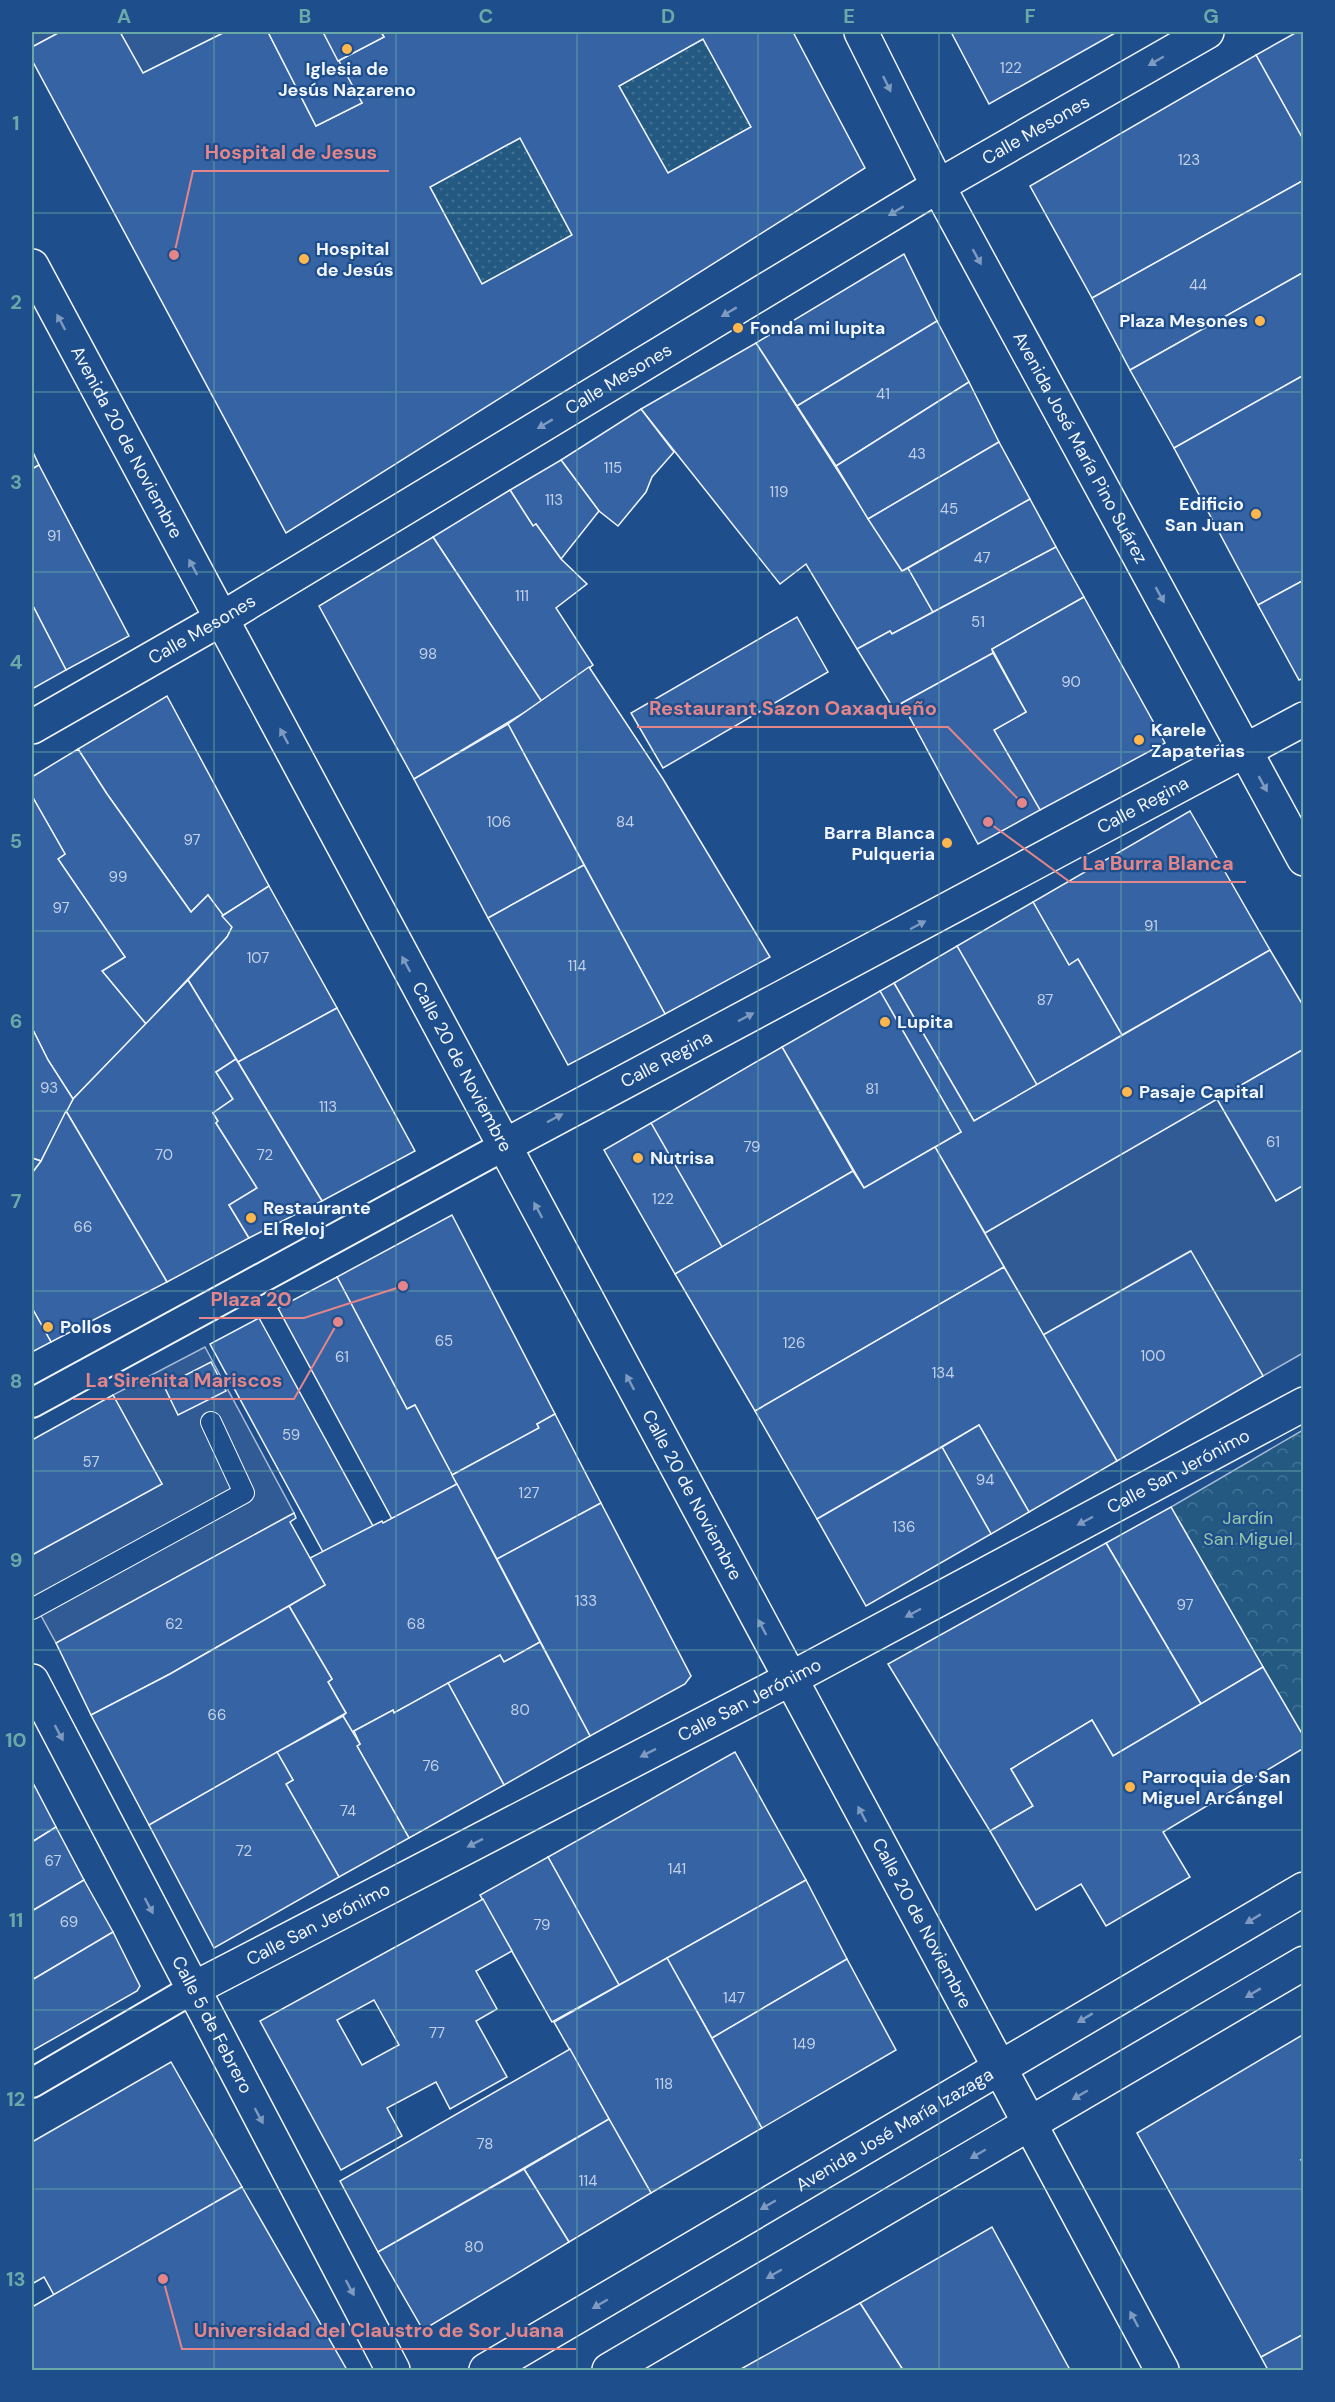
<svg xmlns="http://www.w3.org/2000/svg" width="1335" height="2402" font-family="'DM Sans',sans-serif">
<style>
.grass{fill:url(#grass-dots);stroke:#a8bbd7;stroke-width:1.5}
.forest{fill:url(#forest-crowns);stroke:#a8bbd7;stroke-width:1.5}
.parking{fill:#305b95;stroke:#a8bbd7;stroke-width:1.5}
.building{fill:#3563a3;stroke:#f2f6ff;stroke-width:1.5;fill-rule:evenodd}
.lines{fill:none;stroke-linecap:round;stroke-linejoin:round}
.service-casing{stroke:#f2f6ff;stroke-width:22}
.pedestrian-casing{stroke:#f2f6ff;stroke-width:32}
.minor-casing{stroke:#f2f6ff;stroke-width:36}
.secondary-casing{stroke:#f2f6ff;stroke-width:36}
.primary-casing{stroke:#f2f6ff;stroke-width:36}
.service{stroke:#1f4e8c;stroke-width:20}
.pedestrian{stroke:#1f4e8c;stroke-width:28}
.minor{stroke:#1f4e8c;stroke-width:33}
.secondary{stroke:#1f4e8c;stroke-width:33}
.primary{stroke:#1f4e8c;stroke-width:33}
.oneway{fill:#7e9ac0}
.grid{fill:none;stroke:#6aa9a8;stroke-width:1.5;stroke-opacity:0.55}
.poi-dot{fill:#ffb74d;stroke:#1f4e8c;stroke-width:2}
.labels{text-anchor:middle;stroke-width:4.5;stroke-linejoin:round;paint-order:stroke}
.number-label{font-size:15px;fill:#c3d1e8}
.poi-label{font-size:18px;font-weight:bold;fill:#f2f6ff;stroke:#1f4e8c;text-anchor:start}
.street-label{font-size:18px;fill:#f2f6ff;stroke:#1f4e8c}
.park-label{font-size:18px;fill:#97c8a6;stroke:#1f4e8c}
.leader{fill:none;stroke:#e38589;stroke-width:2}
.callout-dot{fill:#e38589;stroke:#1f4e8c;stroke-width:2}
.callout-label{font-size:20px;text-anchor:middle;font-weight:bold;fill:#e38589;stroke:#1f4e8c;stroke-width:4.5;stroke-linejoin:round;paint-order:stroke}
.neatline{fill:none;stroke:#6aa9a8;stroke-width:2}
.grid-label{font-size:20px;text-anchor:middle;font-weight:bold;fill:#6aa9a8}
</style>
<defs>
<pattern id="grass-dots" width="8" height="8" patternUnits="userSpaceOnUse" patternTransform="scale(1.5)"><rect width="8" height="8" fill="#245a82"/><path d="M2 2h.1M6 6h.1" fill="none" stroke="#447295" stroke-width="1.8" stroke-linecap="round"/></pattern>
<pattern id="forest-crowns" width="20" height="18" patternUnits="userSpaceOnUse" patternTransform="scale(1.5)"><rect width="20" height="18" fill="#245a82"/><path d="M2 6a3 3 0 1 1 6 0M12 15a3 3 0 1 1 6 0" fill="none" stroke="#447295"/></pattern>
</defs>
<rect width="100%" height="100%" fill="#1f4e8c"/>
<g class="grass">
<path d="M703 39 751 127 668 173 619 86Z"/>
<path d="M520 138 572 235 482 284 430 187Z"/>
</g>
<path class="forest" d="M1303 1430V1737L1171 1507Z"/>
<g class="parking">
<path d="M32 32H60L32 47Z"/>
<path d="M120 32H225L143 73Z"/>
<path d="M1217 1099 1276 1201 1303 1185V1353L1263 1376 1190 1251 1043 1335 985 1233Z"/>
<path d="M205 1347 294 1513 56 1643 32 1599V1555L162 1484 113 1395Z"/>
</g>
<g class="building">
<path d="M60 32H120L143 73 225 32H268L316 126 362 103 338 61 384 37 381 32H793L865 168 286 533 32 60V47ZM703 39 751 127 668 173 619 86ZM520 138 572 235 482 284 430 187Z"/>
<path d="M268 32H323L362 103 316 126Z"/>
<path d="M323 32H381L384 37 338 61Z"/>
<path d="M951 32H1117L989 104Z"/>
<path d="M1297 32H1304V141L1256 55Z"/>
<path d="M1256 55 1304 141V180L1092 298 1030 186Z"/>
<path d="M1304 180V272L1130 370 1092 298Z"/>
<path d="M904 254 937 321 797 406 756 343Z"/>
<path d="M1304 272V375L1174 448 1130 370Z"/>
<path d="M937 321 969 382 836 466 797 406Z"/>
<path d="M756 343 902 571 908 568 933 612 892 634 890 631 857 649 806 564 780 584 641 409Z"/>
<path d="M1304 375V580L1258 605 1174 448Z"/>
<path d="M969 382 999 442 868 519 836 466Z"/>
<path d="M641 409 674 452 652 477 646 492 618 526 599 511 561 460Z"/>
<path d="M999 442 1030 499 902 571 868 519Z"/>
<path d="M32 450 39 465 32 469Z"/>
<path d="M561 460 599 511 561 559 536 524 533 526 510 490Z"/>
<path d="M39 465 129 636 66 670 32 604V469Z"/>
<path d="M510 490 533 526 536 524 561 559 587 584 556 608 593 665 542 702 433 537Z"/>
<path d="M1030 499 1056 547 933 612 908 568Z"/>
<path d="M433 537 542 702 414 779 319 606Z"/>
<path d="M1056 547 1084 597 992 649 993 653 893 708 857 649 890 631 892 634Z"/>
<path d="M1304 580V678L1299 680 1258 605Z"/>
<path d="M1084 597 1165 743 1040 810 994 730 1026 712 992 649Z"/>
<path d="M32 604 66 670 32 689Z"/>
<path d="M797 617 828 672 663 768 631 713Z"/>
<path d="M993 653 1026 712 994 730 1040 810 978 844 902 703Z"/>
<path d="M589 667 663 779 770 957 665 1014 508 724Z"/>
<path d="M167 696 269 886 222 916 208 895 191 912 107 794 78 749Z"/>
<path d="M508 724 584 865 488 918 414 779Z"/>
<path d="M78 749 107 794 191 912 208 895 232 927 227 937 146 1024 102 971 125 957 58 859 65 854 32 796V777Z"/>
<path d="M32 796 65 854 58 859 125 957 102 971 146 1024 73 1099 48 1060 32 1028Z"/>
<path d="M1190 811 1270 950 1122 1035 1078 959 1069 965 1033 902Z"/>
<path d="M584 865 665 1014 568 1065 488 918Z"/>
<path d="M269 886 337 1008 238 1062 188 980 227 937 232 927 222 916Z"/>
<path d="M1033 902 1069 965 1078 959 1122 1035 1037 1085 957 946Z"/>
<path d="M957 946 1037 1085 974 1121 894 983Z"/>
<path d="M1270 950 1304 1007V1049L985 1233 935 1147 961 1132 880 991 894 983 974 1121Z"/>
<path d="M188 980 236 1059 216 1072 233 1099 213 1113 218 1121 216 1123 257 1188 229 1205 249 1238 167 1282 66 1111 73 1099Z"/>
<path d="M880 991 961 1132 864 1188 782 1047Z"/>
<path d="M337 1008 415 1151 322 1201 238 1062Z"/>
<path d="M32 1028 48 1060 73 1099 41 1161 32 1158Z"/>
<path d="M782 1047 853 1171 722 1247 651 1123Z"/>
<path d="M1304 1049V1185L1276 1201 1217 1099Z"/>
<path d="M236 1059 322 1201 249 1238 229 1205 257 1188 216 1123 218 1121 213 1113 233 1099 216 1072Z"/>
<path d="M66 1111 167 1282 51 1342 32 1308V1173L41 1161Z"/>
<path d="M651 1123 722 1247 675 1274 604 1150Z"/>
<path d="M935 1147 1004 1267 755 1411 675 1274 853 1171 864 1188Z"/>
<path d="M32 1158 41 1161 32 1173Z"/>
<path d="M452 1215 555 1414 537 1424 539 1428 452 1475 415 1405 407 1409 337 1277Z"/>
<path d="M1191 1251 1263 1376 1117 1461 1043 1335Z"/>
<path d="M1004 1267 1117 1461 1029 1512 979 1425 817 1519 755 1411Z"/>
<path d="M337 1277 407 1409 415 1405 457 1484 392 1519 278 1308Z"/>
<path d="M32 1308 51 1342 32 1352Z"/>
<path d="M259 1318 373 1526 323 1552 210 1344Z"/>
<path d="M211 1362 226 1391 178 1415 164 1386Z"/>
<path d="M113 1395 162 1484 32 1555V1440Z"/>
<path d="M555 1414 601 1503 497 1559 452 1475 539 1428 537 1424Z"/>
<path d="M979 1425 1029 1512 991 1534 942 1447Z"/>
<path d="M942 1447 991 1534 866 1606 817 1519Z"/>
<path d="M457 1484 540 1642 504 1662 500 1655 394 1713 393 1710 352 1732 343 1716 346 1713 328 1682 332 1679 289 1606 325 1585 310 1558 382 1521 383 1523Z"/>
<path d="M601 1503 691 1676 685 1684 590 1736 497 1559Z"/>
<path d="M1171 1507 1263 1667 1201 1704 1106 1543Z"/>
<path d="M294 1513 296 1518 290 1522 325 1585 170 1674 91 1715 56 1643Z"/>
<path d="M1106 1543 1201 1704 1113 1756 1092 1720 1011 1769 1033 1806 990 1831 888 1664Z"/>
<path d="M289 1606 332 1679 328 1682 346 1713 149 1825 91 1715 170 1674Z"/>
<path d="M540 1642 590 1736 504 1785 448 1683 500 1655 504 1662Z"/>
<path d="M1263 1667 1304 1737V1748L1163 1832 1190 1877 1106 1926 1081 1884 1036 1910 990 1831 1033 1806 1011 1769 1092 1720 1113 1756Z"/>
<path d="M448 1683 504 1785 409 1838 357 1746 360 1744 354 1731 393 1710 394 1713Z"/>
<path d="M343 1716 360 1744 357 1746 409 1838 339 1877 286 1784 293 1780 277 1752Z"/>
<path d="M277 1752 293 1780 286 1784 339 1877 214 1948 149 1825Z"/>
<path d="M735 1752 806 1880 619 1985 548 1857Z"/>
<path d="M32 1781 56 1827 32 1842Z"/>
<path d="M56 1827 84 1880 32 1911V1842Z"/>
<path d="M548 1857 619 1985 552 2022 480 1895Z"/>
<path d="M84 1880 113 1932 32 1980V1911Z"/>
<path d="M806 1880 847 1959 712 2038 667 1958Z"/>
<path d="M483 1899 512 1951 476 1971 497 2009 476 2021 507 2077 450 2109 436 2082 387 2108 402 2136 341 2170 260 2021ZM374 2000 399 2045 362 2065 337 2020Z"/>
<path d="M113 1932 140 1986 137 1991 32 2051V1980Z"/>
<path d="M667 1958 762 2128 651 2193 554 2022Z"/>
<path d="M847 1959 896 2050 762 2128 712 2038Z"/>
<path d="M1304 2034V2159L1301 2160 1304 2164V2334L1261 2357 1137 2133Z"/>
<path d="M570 2049 609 2119 378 2252 340 2181Z"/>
<path d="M171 2062 242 2187 54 2295 44 2277 32 2284V2142Z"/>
<path d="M609 2119 651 2193 569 2242 524 2169Z"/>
<path d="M524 2169 569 2242 423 2330 378 2252Z"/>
<path d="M242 2187 347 2370H32V2307Z"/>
<path d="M992 2227 1070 2370H903L860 2303Z"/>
<path d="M860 2303 903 2370H739Z"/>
<path d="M1304 2334V2370H1268L1261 2357Z"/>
</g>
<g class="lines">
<defs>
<path id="service" d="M32 1609 244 1493 211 1422"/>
<g id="pedestrian">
<path d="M32 1403 504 1146"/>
<path d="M32 2083 193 1989"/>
</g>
<g id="minor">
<path id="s1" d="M32 727 221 619 938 186 1207 32"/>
<path id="s2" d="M504 1146 1304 719"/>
<path id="s3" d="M32 1681 393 2370"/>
<path id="s4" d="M193 1989 790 1679 1304 1404"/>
</g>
<g id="secondary">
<path id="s5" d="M861 32 938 186 1304 859"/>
<path id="s6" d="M32 266 1162 2370"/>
</g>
<g id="primary">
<path id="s7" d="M486 2370 1304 1889"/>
<path d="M609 2370 1304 1963"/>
</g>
</defs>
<use href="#service" class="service-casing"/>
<use href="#pedestrian" class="pedestrian-casing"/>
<use href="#minor" class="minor-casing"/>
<use href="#secondary" class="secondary-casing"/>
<use href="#primary" class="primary-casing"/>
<use href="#service" class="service"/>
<use href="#pedestrian" class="pedestrian"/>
<use href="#minor" class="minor"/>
<use href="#secondary" class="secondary"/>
<use href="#primary" class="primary"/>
</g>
<defs><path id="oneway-solid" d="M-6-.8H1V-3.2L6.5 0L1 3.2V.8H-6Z" transform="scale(1.5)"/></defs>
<g class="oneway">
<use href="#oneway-solid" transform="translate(1156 61) rotate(150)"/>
<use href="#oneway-solid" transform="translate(887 84) rotate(64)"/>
<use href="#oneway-solid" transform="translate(896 211) rotate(149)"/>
<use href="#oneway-solid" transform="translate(977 257) rotate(61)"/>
<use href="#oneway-solid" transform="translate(729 312) rotate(149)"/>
<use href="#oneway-solid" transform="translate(61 322) rotate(-118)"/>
<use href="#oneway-solid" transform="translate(545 424) rotate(149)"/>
<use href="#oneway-solid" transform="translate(193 567) rotate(-118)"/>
<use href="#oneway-solid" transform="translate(1160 595) rotate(61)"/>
<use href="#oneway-solid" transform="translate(284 736) rotate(-118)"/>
<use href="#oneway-solid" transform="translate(1263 784) rotate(61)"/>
<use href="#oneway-solid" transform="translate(918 925) rotate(-28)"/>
<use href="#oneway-solid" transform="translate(406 964) rotate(-118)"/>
<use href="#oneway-solid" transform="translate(746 1017) rotate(-28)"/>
<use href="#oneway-solid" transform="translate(555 1118) rotate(-28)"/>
<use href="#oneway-solid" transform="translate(538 1210) rotate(-118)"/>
<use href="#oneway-solid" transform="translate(630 1382) rotate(-118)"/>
<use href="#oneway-solid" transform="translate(1085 1521) rotate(152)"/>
<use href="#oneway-solid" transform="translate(913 1613) rotate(152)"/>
<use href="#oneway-solid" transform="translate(762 1627) rotate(-118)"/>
<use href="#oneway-solid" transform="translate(59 1733) rotate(62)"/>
<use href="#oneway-solid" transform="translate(648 1753) rotate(153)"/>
<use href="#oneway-solid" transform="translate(862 1814) rotate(-118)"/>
<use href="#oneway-solid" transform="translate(475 1843) rotate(153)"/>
<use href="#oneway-solid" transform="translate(149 1906) rotate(62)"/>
<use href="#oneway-solid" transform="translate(1253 1919) rotate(149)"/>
<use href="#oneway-solid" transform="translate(1253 1993) rotate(149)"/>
<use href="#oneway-solid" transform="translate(1085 2018) rotate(149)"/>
<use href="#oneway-solid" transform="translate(1080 2095) rotate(150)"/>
<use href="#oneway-solid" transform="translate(259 2116) rotate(62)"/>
<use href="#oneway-solid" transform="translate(978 2154) rotate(150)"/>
<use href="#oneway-solid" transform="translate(768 2205) rotate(150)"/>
<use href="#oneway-solid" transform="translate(774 2274) rotate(150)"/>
<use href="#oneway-solid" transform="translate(350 2288) rotate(62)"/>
<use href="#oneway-solid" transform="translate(600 2304) rotate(150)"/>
<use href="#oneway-solid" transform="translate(1134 2319) rotate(-118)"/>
</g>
<path class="grid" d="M214 32V2370M396 32V2370M577 32V2370M758 32V2370M939 32V2370M1121 32V2370M32 213H1304M32 392H1304M32 572H1304M32 752H1304M32 931H1304M32 1111H1304M32 1291H1304M32 1471H1304M32 1650H1304M32 1830H1304M32 2010H1304M32 2189H1304"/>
<g class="poi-dot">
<circle cx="347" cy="49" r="6"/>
<circle cx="304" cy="259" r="6"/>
<circle cx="1260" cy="321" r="6"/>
<circle cx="738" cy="328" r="6"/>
<circle cx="1256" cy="514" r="6"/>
<circle cx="1139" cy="740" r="6"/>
<circle cx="947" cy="843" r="6"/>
<circle cx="885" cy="1022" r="6"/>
<circle cx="1127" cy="1092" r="6"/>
<circle cx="638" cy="1158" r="6"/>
<circle cx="251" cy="1218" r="6"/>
<circle cx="48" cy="1327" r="6"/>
<circle cx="1130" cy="1787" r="6"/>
</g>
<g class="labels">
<g class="number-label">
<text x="1011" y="73">122</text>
<text x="1189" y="165">123</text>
<text x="1198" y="290">44</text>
<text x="883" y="399">41</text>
<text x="917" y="459">43</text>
<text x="613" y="473">115</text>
<text x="779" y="497">119</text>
<text x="554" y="505">113</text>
<text x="949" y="514">45</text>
<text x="54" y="541">91</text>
<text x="982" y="563">47</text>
<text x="522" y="601">111</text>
<text x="978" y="627">51</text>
<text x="428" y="659">98</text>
<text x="1071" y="687">90</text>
<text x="499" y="827">106</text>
<text x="625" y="827">84</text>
<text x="192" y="845">97</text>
<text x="118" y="882">99</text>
<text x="61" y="913">97</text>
<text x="1151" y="931">91</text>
<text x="258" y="963">107</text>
<text x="577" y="971">114</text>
<text x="1045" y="1005">87</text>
<text x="49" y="1093">93</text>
<text x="872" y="1094">81</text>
<text x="328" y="1112">113</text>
<text x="1273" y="1147">61</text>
<text x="752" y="1152">79</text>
<text x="164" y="1160">70</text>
<text x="265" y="1160">72</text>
<text x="663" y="1204">122</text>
<text x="83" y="1232">66</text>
<text x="444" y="1346">65</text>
<text x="794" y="1348">126</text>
<text x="1153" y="1361">100</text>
<text x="342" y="1362">61</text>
<text x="943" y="1378">134</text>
<text x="291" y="1440">59</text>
<text x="91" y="1467">57</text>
<text x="985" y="1485">94</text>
<text x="529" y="1498">127</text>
<text x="904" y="1532">136</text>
<text x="586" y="1606">133</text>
<text x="1185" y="1610">97</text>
<text x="174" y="1629">62</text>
<text x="416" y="1629">68</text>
<text x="520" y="1715">80</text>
<text x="217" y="1720">66</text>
<text x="431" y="1771">76</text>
<text x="348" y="1816">74</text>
<text x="244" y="1856">72</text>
<text x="53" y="1866">67</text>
<text x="677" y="1874">141</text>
<text x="69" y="1927">69</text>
<text x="542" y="1930">79</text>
<text x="734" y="2003">147</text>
<text x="437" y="2038">77</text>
<text x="804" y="2049">149</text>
<text x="664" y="2089">118</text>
<text x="485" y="2149">78</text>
<text x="588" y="2186">114</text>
<text x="474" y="2252">80</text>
</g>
<g class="poi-label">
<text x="347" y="75" text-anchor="middle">Iglesia de<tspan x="347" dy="21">Jesús Nazareno</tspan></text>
<text x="316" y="255">Hospital<tspan x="316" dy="21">de Jesús</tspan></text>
<text x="1248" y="327" text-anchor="end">Plaza Mesones</text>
<text x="750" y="334">Fonda mi lupita</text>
<text x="1244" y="510" text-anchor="end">Edificio<tspan x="1244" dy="21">San Juan</tspan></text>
<text x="1151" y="736">Karele<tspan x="1151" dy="21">Zapaterias</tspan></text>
<text x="935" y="839" text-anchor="end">Barra Blanca<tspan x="935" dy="21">Pulqueria</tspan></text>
<text x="897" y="1028">Lupita</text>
<text x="1139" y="1098">Pasaje Capital</text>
<text x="650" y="1164">Nutrisa</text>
<text x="263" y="1214">Restaurante<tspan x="263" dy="21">El Reloj</tspan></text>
<text x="60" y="1333">Pollos</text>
<text x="1142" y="1783">Parroquia de San<tspan x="1142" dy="21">Miguel Arcángel</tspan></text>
</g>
<g class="street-label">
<text dy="6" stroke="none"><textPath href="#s1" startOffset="1168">Calle Mesones</textPath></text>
<text dy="6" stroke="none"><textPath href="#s1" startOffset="682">Calle Mesones</textPath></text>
<text dy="6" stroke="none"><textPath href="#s6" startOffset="200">Avenida 20 de Noviembre</textPath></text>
<text dy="6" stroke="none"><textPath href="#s5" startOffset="470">Avenida José María Pino Suárez</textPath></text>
<text dy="6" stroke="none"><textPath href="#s1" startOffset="196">Calle Mesones</textPath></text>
<text dy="6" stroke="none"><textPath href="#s2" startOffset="724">Calle Regina</textPath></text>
<text dy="6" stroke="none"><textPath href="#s2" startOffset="184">Calle Regina</textPath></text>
<text dy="6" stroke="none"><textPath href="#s6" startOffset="909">Calle 20 de Noviembre</textPath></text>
<text dy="6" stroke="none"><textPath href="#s4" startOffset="1113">Calle San Jerónimo</textPath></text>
<text dy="6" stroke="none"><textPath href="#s6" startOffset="1395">Calle 20 de Noviembre</textPath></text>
<text dy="6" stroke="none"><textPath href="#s4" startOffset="627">Calle San Jerónimo</textPath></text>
<text dy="6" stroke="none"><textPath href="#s6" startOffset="1881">Calle 20 de Noviembre</textPath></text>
<text dy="6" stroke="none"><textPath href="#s4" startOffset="141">Calle San Jerónimo</textPath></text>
<text dy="6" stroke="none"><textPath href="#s3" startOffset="388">Calle 5 de Febrero</textPath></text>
<text dy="6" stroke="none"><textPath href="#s7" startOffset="474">Avenida José María Izazaga</textPath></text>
</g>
<g class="park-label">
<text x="1248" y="1524">Jardín<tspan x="1248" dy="21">San Miguel</tspan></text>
</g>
</g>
<path class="leader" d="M174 255L193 171H389M1022 803L948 727H637M988 822L1070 882H1246M403 1286L304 1318H199M338 1322L294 1399H73M163 2279L182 2349H576"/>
<g class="callout-dot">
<circle cx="174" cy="255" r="6"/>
<circle cx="1022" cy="803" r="6"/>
<circle cx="988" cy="822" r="6"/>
<circle cx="403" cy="1286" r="6"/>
<circle cx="338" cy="1322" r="6"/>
<circle cx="163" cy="2279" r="6"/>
</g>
<g class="callout-label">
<text x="291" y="159">Hospital de Jesus</text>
<text x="793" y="715">Restaurant Sazon Oaxaqueño</text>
<text x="1158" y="870">La Burra Blanca</text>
<text x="251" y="1306">Plaza 20</text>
<text x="184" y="1387">La Sirenita Mariscos</text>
<text x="379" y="2337">Universidad del Claustro de Sor Juana</text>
</g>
<rect width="1335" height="2402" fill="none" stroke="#1f4e8c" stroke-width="66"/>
<rect x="33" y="33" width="1269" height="2336" class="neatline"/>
<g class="grid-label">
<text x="124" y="23">A</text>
<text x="305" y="23">B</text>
<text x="486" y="23">C</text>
<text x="668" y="23">D</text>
<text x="849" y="23">E</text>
<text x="1030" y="23">F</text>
<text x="1211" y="23">G</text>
<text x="16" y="130">1</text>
<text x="16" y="309">2</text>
<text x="16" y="489">3</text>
<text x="16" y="669">4</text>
<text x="16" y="848">5</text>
<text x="16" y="1028">6</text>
<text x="16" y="1208">7</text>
<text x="16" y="1388">8</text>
<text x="16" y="1567">9</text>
<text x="16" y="1747">10</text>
<text x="16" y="1927">11</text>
<text x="16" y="2106">12</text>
<text x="16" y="2286">13</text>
</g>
</svg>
